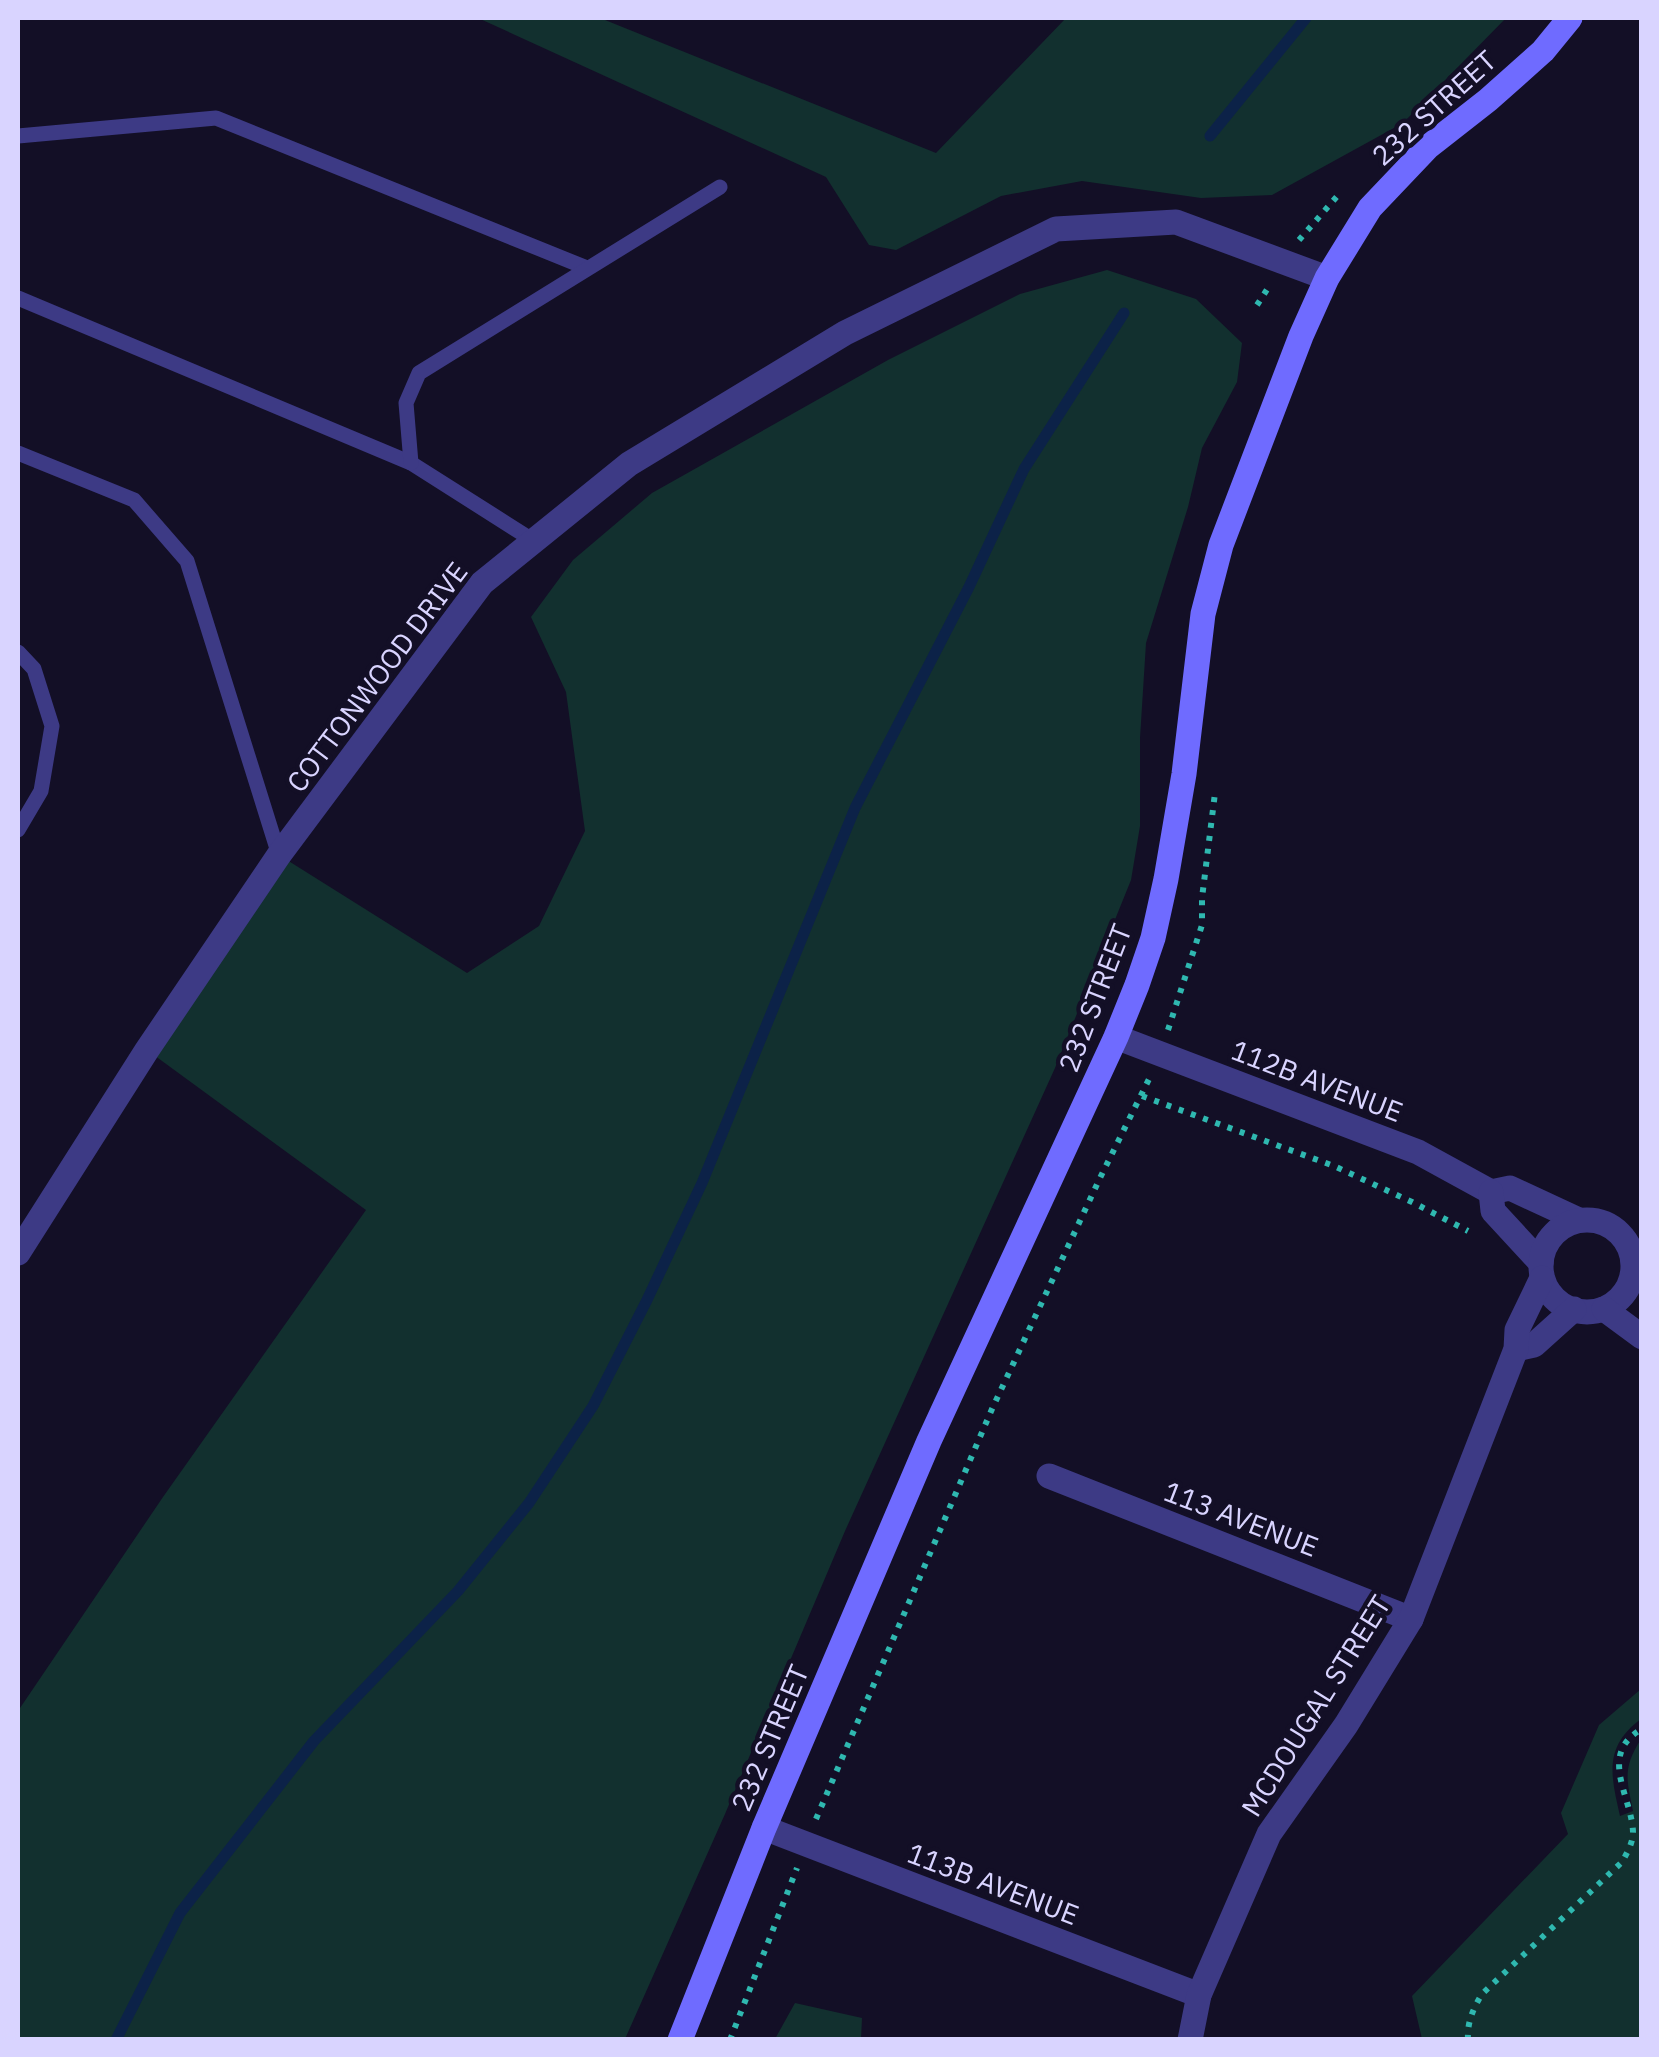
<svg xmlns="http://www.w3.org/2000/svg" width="1659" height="2057" font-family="'IBM Plex Sans',sans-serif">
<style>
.green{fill:#12302f}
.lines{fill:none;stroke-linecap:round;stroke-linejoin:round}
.stream{stroke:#0c2248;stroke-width:11}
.path{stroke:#2fb8b0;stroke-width:6;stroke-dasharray:5 8;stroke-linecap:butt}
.service{stroke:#3d3a85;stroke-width:15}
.minor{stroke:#3d3a85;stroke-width:25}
.tertiary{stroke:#3d3a85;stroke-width:25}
.secondary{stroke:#6f6bff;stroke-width:25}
.labels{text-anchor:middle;stroke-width:9;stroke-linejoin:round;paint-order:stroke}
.street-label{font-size:28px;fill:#d9d4ff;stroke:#130f26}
</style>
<rect width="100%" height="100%" fill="#130f26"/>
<g class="green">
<path d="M478 18H600L936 153 1066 18H1506L1403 123 1272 195 1201 198 1082 181 1001 196 896 250 869 245 826 177Z"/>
<path d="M1107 270 1196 299 1242 343 1237 382 1202 448 1188 507 1146 643 1140 738V826L1131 880 1055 1068 845 1531 725 1814 625 2039 18 2040V1711L163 1497 366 1210 147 1050 279 855 467 973 539 926 585 831 566 692 531 617 573 560 652 493 888 360 1020 294Z"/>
<path d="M1641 1689V1719C1603 1747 1611 1776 1620 1816L1633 1811C1627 1780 1622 1769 1641 1739V2039H1422L1412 1996 1568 1834 1561 1813 1599 1725Z"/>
<path d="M795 2003 862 2018 861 2039H775Z"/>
</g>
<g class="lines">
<g class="stream">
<path d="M1210 136 1306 18"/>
<path d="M116 2040 180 1913 314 1741 458 1591 529 1503 593 1406 647 1300 702 1183 855 808 969 587 1024 469 1124 313"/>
</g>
<g class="path">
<path d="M1299 240 1340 193"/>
<path d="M1257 305 1268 288"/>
<path d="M1168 1030 1202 925V898L1215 793"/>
<path d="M1142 1096 1334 1166 1412 1202 1468 1231"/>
<path d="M816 1819 992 1409 1100 1178 1149 1079"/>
<path d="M730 2040 797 1868"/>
<path d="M1468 2040C1467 2022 1473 2009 1482 1994L1622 1862C1627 1853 1633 1843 1633 1832 1632 1797 1597 1754 1642 1729"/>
</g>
<g class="service">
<path d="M18 136 216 118 587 268"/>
<path d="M18 298 411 463 534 541"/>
<path d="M18 453 134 500 187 561 279 855"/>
<path d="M411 463 406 403 419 373 720 187"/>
<path d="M18 652 34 669 52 726 41 791 18 830"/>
</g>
<g class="minor">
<path d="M1116 1037 1418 1152 1491 1192 1510 1188 1579 1220"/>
<path d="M1491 1192 1493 1211 1541 1263"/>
<circle cx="1587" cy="1266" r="46"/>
<path d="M1604 1309 1642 1337"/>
<path d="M1516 1349 1534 1345 1574 1309"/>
<path d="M1049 1476 1411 1619"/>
<path d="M764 1828 1199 1995"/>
<path d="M1190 2040 1199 1995 1269 1834 1346 1725 1411 1619 1516 1349 1517 1330 1542 1278"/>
</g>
<path class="tertiary" d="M18 1253 147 1050 279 855 482 583 629 464 845 333 1056 229 1176 222 1327 278"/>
<path class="secondary" d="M680 2040 764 1828 929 1441 1116 1037 1137 985 1153 938 1166 879 1184 774 1203 614 1221 545 1301 336 1327 278 1370 208 1428 147 1488 100 1543 51 1570 18"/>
</g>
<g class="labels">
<g class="street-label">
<text transform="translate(1434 108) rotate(-42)" y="10">232 STREET</text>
<text transform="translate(377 677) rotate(-53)" y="10">COTTONWOOD DRIVE</text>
<text transform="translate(1095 998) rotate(-69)" y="10">232 STREET</text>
<text transform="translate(1317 1081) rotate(21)" y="10">112B AVENUE</text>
<text transform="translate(1241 1519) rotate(21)" y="10">113 AVENUE</text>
<text transform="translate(1316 1706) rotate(-58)" y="10">MCDOUGAL STREET</text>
<text transform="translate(770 1738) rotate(-67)" y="10">232 STREET</text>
<text transform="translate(993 1884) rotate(21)" y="10">113B AVENUE</text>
</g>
</g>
<rect width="1659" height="2057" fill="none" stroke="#d9d4ff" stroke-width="40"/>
</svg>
